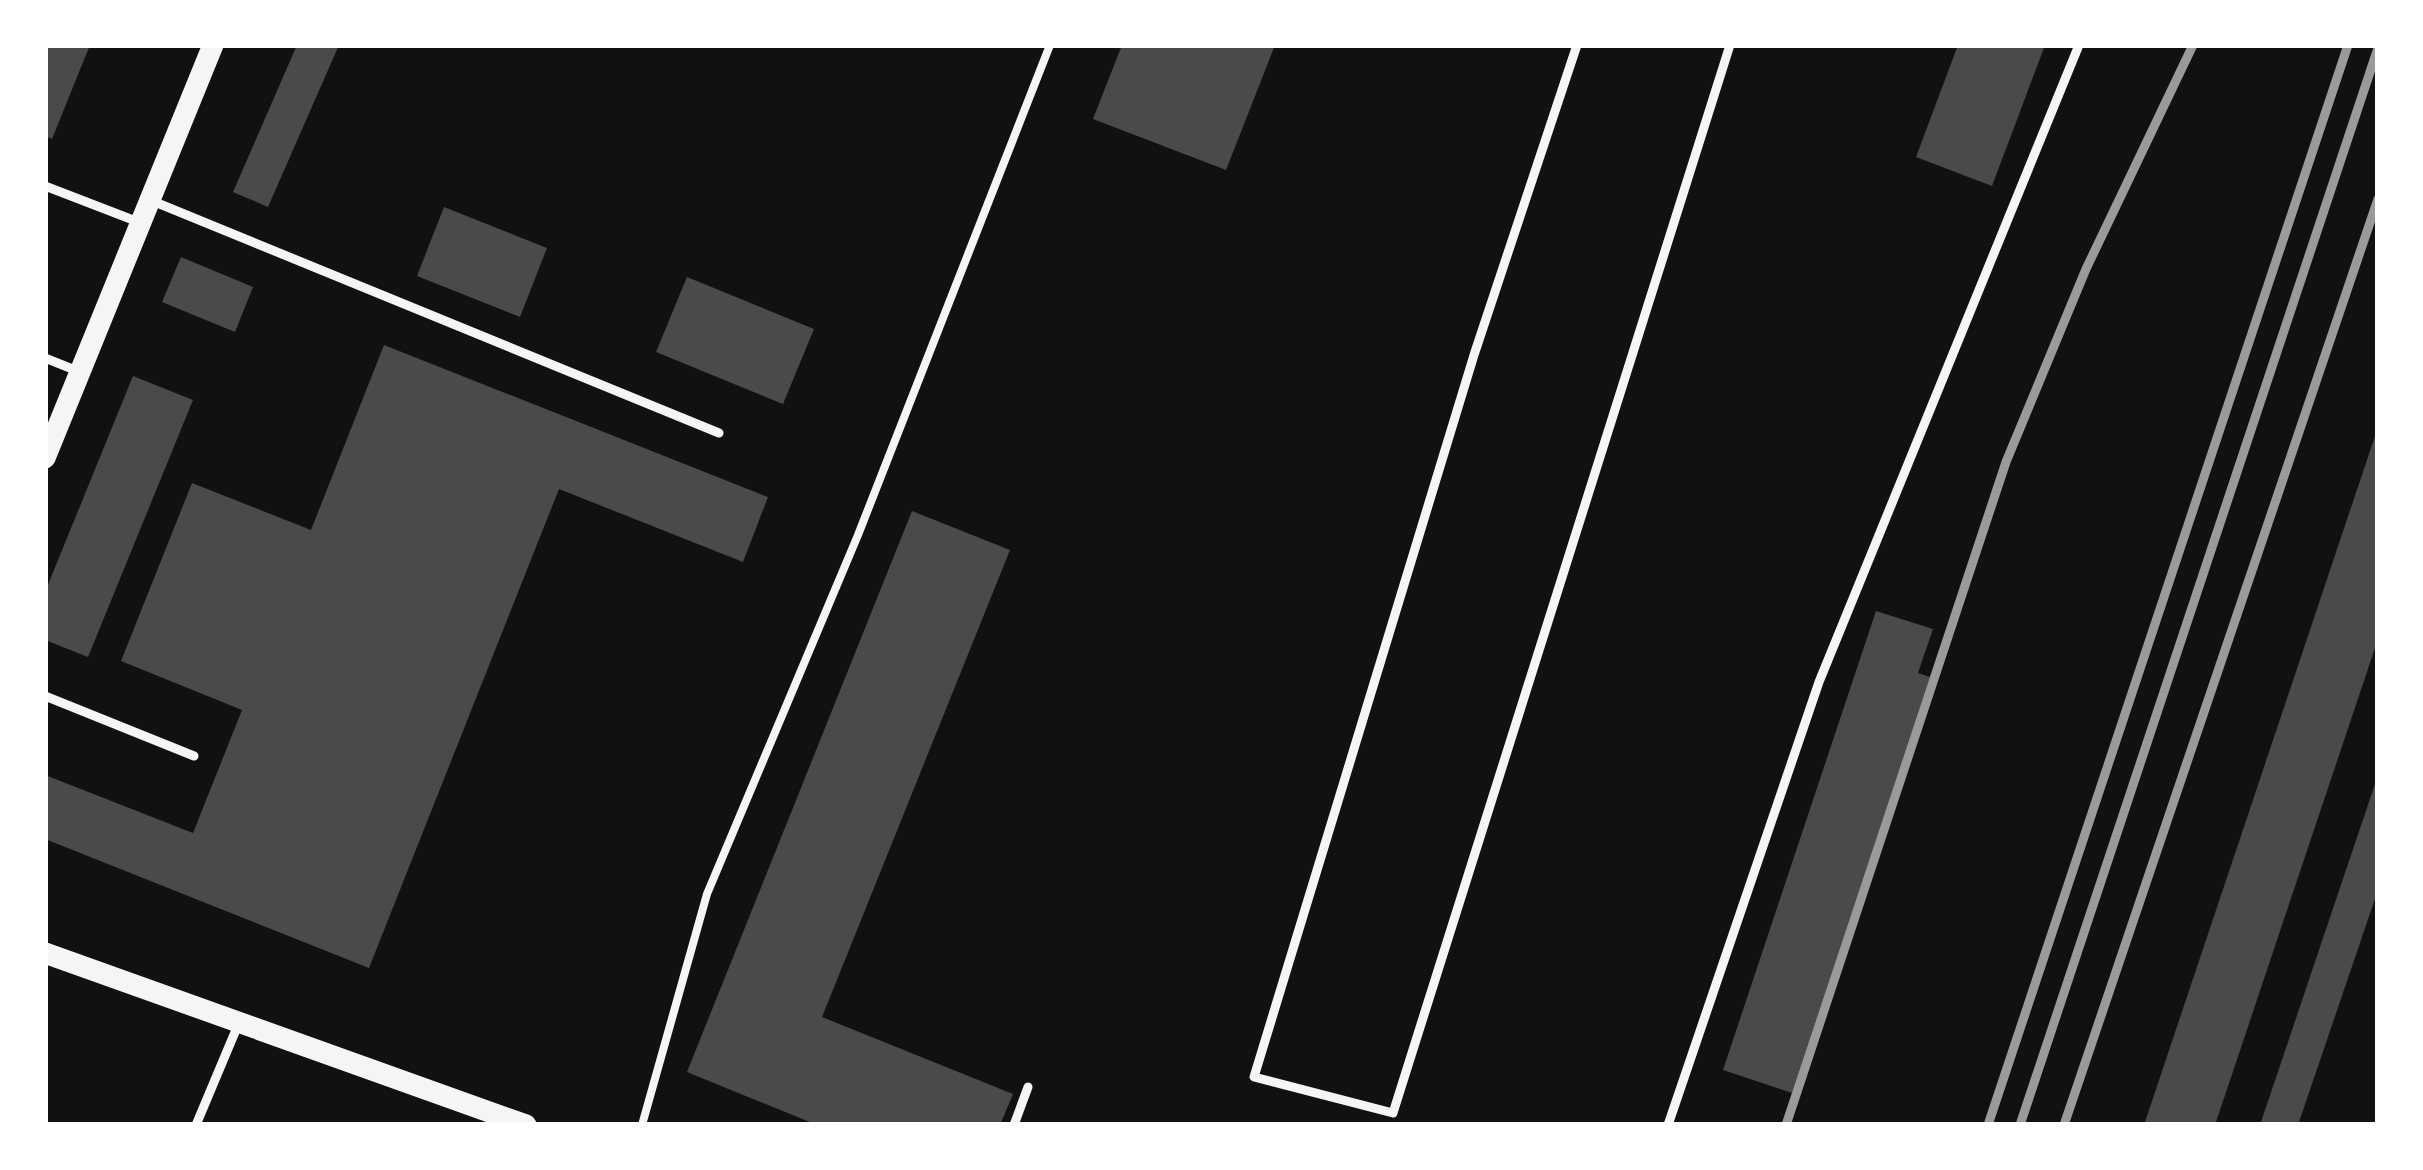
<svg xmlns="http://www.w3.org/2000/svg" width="2423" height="1170" font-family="Ubuntu,sans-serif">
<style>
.building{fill:#4a4a4a}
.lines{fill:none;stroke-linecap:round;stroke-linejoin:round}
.path{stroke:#f5f5f5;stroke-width:8}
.service{stroke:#f5f5f5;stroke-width:9}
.tertiary{stroke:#f5f5f5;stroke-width:21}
.rail{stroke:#9a9a9a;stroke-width:9}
</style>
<rect width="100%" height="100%" fill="#111"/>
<g class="building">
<path d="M45 45H90L52 139 45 136Z"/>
<path d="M297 45H339L268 207 233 192Z"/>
<path d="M1122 45H1275L1226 170 1093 119Z"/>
<path d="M1958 45H2045L1992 186 1916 157Z"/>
<path d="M444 207 547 248 520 317 417 276Z"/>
<path d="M181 257 253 287 235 332 162 302Z"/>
<path d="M687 277 814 329 783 404 656 352Z"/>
<path d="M384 345 768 497 743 562 559 489 369 968 45 839V775L193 833 242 710 121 661 192 483 311 530Z"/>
<path d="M133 376 193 400 88 657 45 640V592Z"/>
<path d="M2377 430 2378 639 2215 1125H2144Z"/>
<path d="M912 511 1010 550 822 1017 1013 1094 1000 1125H817L687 1072Z"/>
<path d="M1876 611 1933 629 1918 673 1930 677 1792 1093 1723 1070Z"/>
<path d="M2377 778 2378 890 2298 1125H2260Z"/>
</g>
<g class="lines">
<path class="path" d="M642 1125 707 894 858 535 1050 45"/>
<g class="service">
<path d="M1577 45 1474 355 1254 1077 1393 1113 1730 45"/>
<path d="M45 186 141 223"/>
<path d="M150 200 719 433"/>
<path d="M45 358 80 372"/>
<path d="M45 696 194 756"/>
<path d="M196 1125 238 1025"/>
<path d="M1014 1125 1028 1087"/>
<path d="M1668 1125 1819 682 2079 45"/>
</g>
<g class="tertiary">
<path d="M45 458 213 45"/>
<path d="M45 953 526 1125"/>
</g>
<g class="rail">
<path d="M1786 1125 2006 462 2086 269 2193 45"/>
<path d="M1988 1125 2348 45"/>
<path d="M2020 1125 2378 48"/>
<path d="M2064 1125 2378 199"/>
</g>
</g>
<rect width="2423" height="1170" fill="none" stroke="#ffffff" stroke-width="96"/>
</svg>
